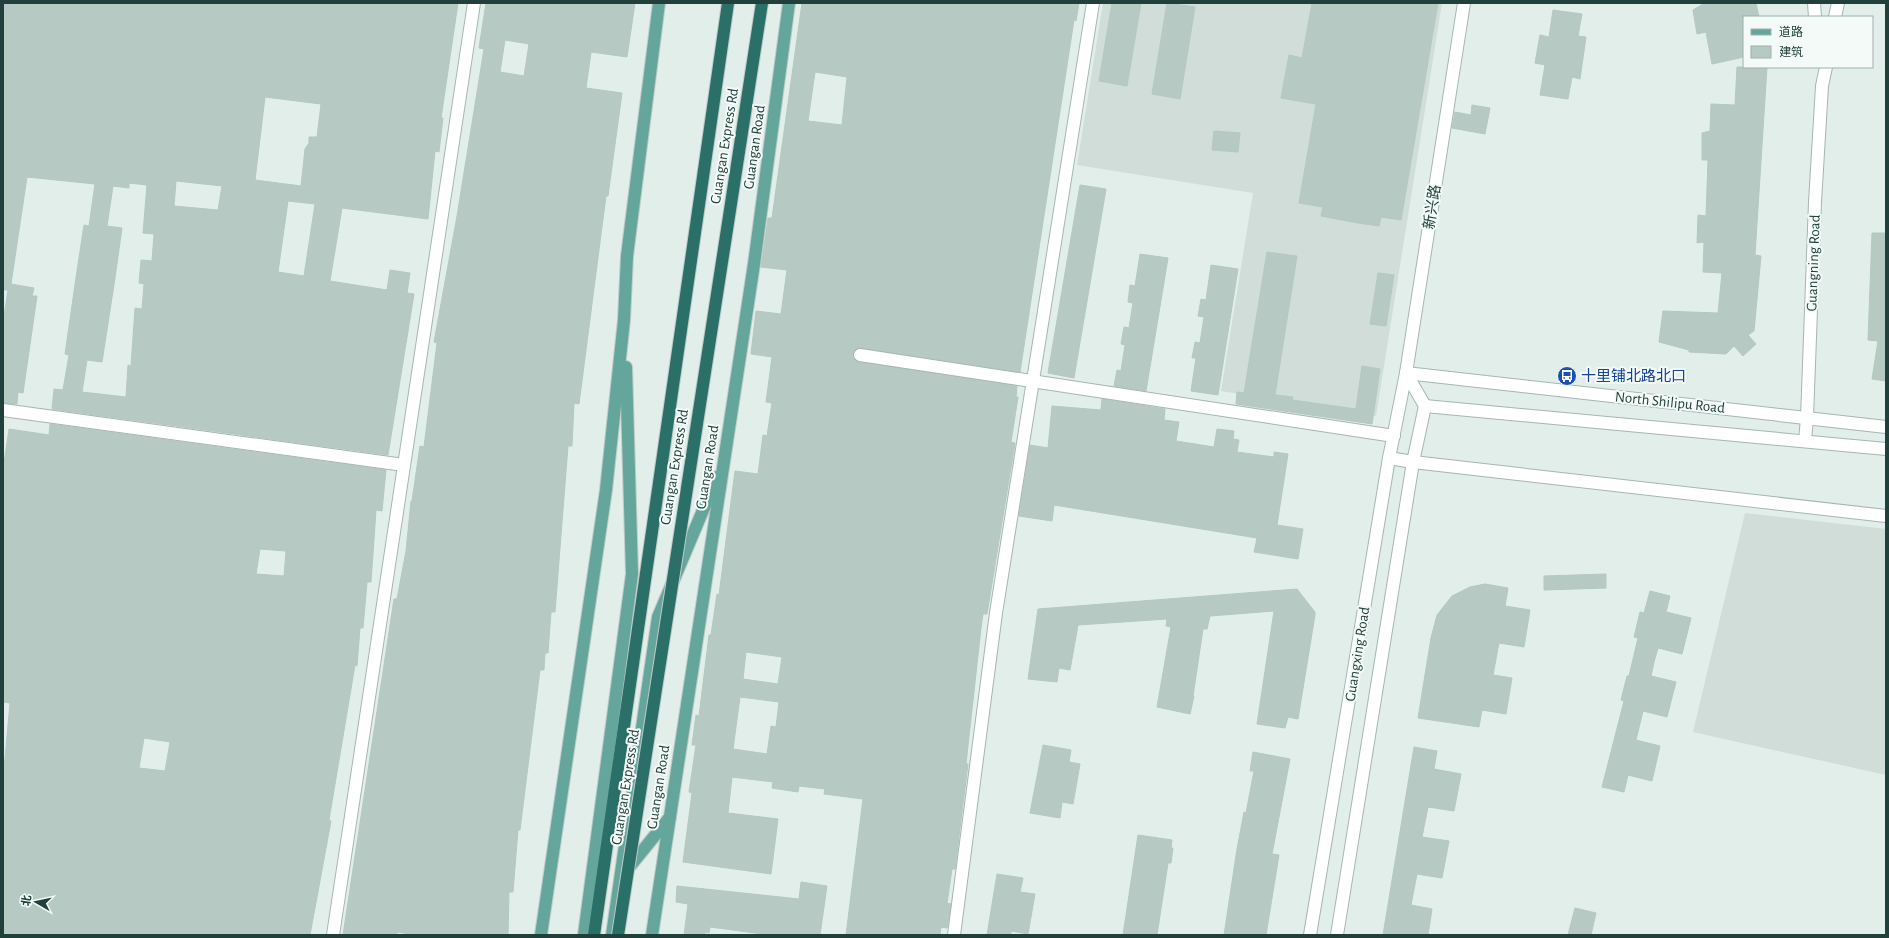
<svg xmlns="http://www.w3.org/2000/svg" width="1889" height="938" font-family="'Alegreya Sans','Noto Sans SC',sans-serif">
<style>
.built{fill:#d0ddd9}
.building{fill:#b7c9c3;stroke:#b4c8c2;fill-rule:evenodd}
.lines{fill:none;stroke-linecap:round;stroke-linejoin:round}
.minor-casing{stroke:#a4b6b2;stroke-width:14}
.major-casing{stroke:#c1cac8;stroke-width:14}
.highway-casing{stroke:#c1cac8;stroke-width:14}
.minor{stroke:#fff;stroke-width:12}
.major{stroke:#64a69c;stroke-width:12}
.highway{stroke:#2a6f68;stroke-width:12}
.highway-bridge-casing{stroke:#c1cac8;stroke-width:14;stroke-linecap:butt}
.highway-bridge{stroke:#2a6f68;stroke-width:12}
.labels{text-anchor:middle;stroke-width:4;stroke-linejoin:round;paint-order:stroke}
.street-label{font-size:15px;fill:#21403b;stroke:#f3faf7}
.transit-label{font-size:15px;fill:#164399;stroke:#f3faf7;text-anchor:start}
</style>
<rect width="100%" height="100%" fill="#e2eeea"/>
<g class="built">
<path d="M1103 3H1442L1376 416 1221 391 1253 193 1077 165Z"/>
<path d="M1745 513 1886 529V775L1693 732Z"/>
</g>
<g class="building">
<path d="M3 3H458L441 118H443L439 152 435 151 428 219 342 208 330 281 387 290 390 270 410 273 407 293 414 294 388 455 52 409 54 389 63 390 69 355 65 354 77 271 84 225 89 226 95 184 27 177 11 284 34 288 32 296H37L23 393 18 392 17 404 3 403V323L8 290H3ZM265 97 321 104 317 137H309V143L305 149 301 186 255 180ZM176 181 222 186 218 210 174 206ZM129 183 147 185 143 233 154 234 152 261 141 260 139 283 144 284 142 309 135 308 131 366 128 365 126 397 82 392 87 360 102 362 115 278 122 228 107 226 113 186 129 188ZM288 201 315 204 304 276 278 272Z"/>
<path d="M486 3H635L627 57 591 52 586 88 622 93 608 196H606L579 404 574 403 572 446H568L555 612H551L548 653H545L544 670H540L520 830H518L513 892H509L508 935H416L397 932V935H343L394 599H397L406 551 411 501H412L420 446 424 447 437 343 434 342 457 216 484 49 479 48ZM505 40 529 44 524 76 500 72Z"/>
<path d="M802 3H1079L1076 21 1074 20 1020 372 861 348H857L853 354V358L859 362 1017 386 1016 397H1018L1011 442 1015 443 987 614H983L981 628 966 764H968L961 820 955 869H952L947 903 951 904 947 928 941 927 940 935H846L863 799 824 794 825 789 799 786 798 792 772 788 773 782 732 777 728 813 778 819 771 874 683 862 692 793 689 792 696 745H692L696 715 699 716 709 635H711L717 594 719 595 735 471 758 474 763 435 767 436 772 403 766 402 772 357 751 354 756 311 781 314 787 270 761 267 768 218H772ZM815 72 847 77 842 125 808 121ZM746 652 782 657 778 684 743 679ZM740 697 779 702 776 727 771 726 767 754 733 749Z"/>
<path d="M1112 3H1141L1127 86 1099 81Z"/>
<path d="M1167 3 1195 7 1180 99 1152 94Z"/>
<path d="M1312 3H1438L1401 220 1381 217 1379 226 1358 223 1321 216 1323 207 1299 203 1316 104 1281 98 1289 55 1302 58Z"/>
<path d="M1705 3H1756L1759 17H1744V57L1712 64 1706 32 1697 34 1693 10Z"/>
<path d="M1553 10 1582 14 1578 36 1586 37 1580 79 1572 77 1568 99 1540 95 1545 65 1535 63 1540 35 1549 37Z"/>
<path d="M1737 67H1767L1755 255 1761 256 1754 331 1748 335 1756 344 1743 356 1734 346 1726 354 1689 352V350L1659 342 1663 311 1718 313 1722 273 1703 272 1704 242 1697 243 1698 215 1706 216 1708 160H1702V133L1710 131 1711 104 1735 105Z"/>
<path d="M1472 105 1490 108 1485 134 1452 128 1455 112 1471 115Z"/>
<path d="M1214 131 1240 133 1238 152 1212 150Z"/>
<path d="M1080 185 1106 189 1074 378 1048 373Z"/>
<path d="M1872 233H1886V381L1872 379 1878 341 1868 340Z"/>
<path d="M1267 252 1297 256 1275 395 1293 397 1292 400 1356 409 1362 366 1380 369 1372 424 1236 404 1237 392 1244 393Z"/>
<path d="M1140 254 1168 258 1146 391 1114 386 1117 370 1121 371 1125 345 1121 344 1124 327 1129 328 1133 303 1128 302 1130 285 1135 286Z"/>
<path d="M1211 265 1238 269 1218 395 1191 391 1196 358H1192L1195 342 1200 343 1204 317 1198 316 1201 299 1206 300Z"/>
<path d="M1378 273 1394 275 1386 326 1370 324Z"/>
<path d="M1102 399 1165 409 1164 420 1179 422 1176 441 1214 447 1217 429 1234 431 1233 439 1239 440 1237 452 1274 457V452L1288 454 1277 525 1303 529 1298 559 1254 552 1257 538 1054 505 1052 521 1019 516 1030 445 1048 448 1052 406 1101 410Z"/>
<path d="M50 424 386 470 382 511 376 510 371 582H367L363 628H360L357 666 355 665 329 820 331 821 310 935H18L3 933V781L10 703 3 702V470L9 429 49 435ZM260 549 286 551 284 576 256 574ZM144 738 170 742 165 771 139 768Z"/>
<path d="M1606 574V588L1544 590V576Z"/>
<path d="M1485 584 1508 588 1505 606 1530 610 1524 647 1499 643 1493 675 1512 678 1506 714 1482 710 1479 727 1418 718 1431 638 1437 615 1452 596 1470 587Z"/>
<path d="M1297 589 1315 612V615L1298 719 1288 717 1285 728 1257 724 1274 611 1210 616 1207 629H1203L1193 696H1194L1190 714 1157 707 1171 627 1166 626 1167 619 1078 625 1070 670 1059 668 1057 682 1028 679 1038 609Z"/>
<path d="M1650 591 1670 596 1666 612 1691 618 1682 654 1658 648 1654 662 1651 676 1676 682 1667 717 1643 711 1636 740 1660 746 1652 781 1628 775 1624 792 1602 787 1624 701 1621 700 1627 676H1629L1638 638 1634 637 1640 612 1644 613Z"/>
<path d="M1043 745 1071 750 1069 762 1080 764 1073 804 1062 802 1060 818 1030 813Z"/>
<path d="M1414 747 1437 751 1434 769 1461 774 1454 811 1428 807 1422 837 1449 841 1442 878 1417 874 1411 905 1432 909 1428 935H1383Z"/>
<path d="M1253 752 1290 759 1272 854 1279 855 1266 935H1224L1237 849 1244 812 1246 813 1254 771H1250Z"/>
<path d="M1138 835 1172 840 1171 848H1173L1171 863H1168L1157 935H1123Z"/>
<path d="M997 874 1023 878 1020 892 1035 894 1028 934 1011 931V935H987Z"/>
<path d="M801 882 827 886 820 935H770L710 927 709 933 705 932V935H684L688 904 676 902 677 886 799 899Z"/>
<path d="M1575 908 1596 913 1591 935H1568Z"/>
</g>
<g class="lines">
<defs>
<g id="minor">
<path d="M1814 3 1815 17"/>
<path d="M1835 17 1838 3"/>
<path d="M860 355 1394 436"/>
<path d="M1425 406 1886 449"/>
<path d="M1425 406 1406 373 1464 3"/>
<path d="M3 410 404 465"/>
<path d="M1805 441 1807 418 1815 202 1822 86 1826 67"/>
<path d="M1389 458 1413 462 1886 516"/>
<path d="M333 935 474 3"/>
<path d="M954 935 996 613 1093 3"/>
<path d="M1310 935 1389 458 1406 373 1886 427"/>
<path d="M1337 935 1413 462 1425 406"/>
</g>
<g id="major">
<path d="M626 871 670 817"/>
<path d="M541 935 606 490 624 320 627 256 659 3"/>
<path d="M584 935 632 574 626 367"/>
<path d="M612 935 658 617 717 477"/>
<path d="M652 935 754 264 789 3"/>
</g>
<path id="highway" d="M594 935 728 3"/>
</defs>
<use href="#minor" class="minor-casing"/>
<use href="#major" class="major-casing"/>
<use href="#highway" class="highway-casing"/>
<use href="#minor" class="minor"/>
<use href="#major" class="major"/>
<use href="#highway" class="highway"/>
<defs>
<path id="highway-bridge" d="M618 935 762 3"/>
</defs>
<use href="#highway-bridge" class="highway-bridge-casing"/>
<use href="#highway-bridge" class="highway-bridge"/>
</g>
<defs>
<symbol id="bus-disc" viewBox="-11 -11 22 22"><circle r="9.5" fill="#1a4fb4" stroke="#f3faf7"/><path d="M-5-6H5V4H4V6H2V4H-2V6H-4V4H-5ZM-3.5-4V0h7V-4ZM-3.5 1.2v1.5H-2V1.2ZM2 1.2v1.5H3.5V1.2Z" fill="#fff"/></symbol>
</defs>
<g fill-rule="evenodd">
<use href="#bus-disc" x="1556" y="365" width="22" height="22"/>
</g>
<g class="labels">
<g class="street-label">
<text transform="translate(724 146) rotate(-81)" y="5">Guangan Express Rd</text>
<text transform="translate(754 147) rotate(-82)" y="5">Guangan Road</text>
<text transform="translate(1432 207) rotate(-81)" y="5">新兴路</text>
<text transform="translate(1813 263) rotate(-88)" y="5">Guangning Road</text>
<text transform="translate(1670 402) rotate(6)" y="5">North Shilipu Road</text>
<text transform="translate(674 467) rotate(-81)" y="5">Guangan Express Rd</text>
<text transform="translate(707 467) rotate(-81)" y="5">Guangan Road</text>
<text transform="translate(1357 654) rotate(-81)" y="5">Guangxing Road</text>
<text transform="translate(625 787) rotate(-81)" y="5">Guangan Express Rd</text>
<text transform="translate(658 787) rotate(-81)" y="5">Guangan Road</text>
</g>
<g class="transit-label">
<text x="1581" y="381">十里铺北路北口</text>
</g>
</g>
<rect width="1889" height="938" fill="none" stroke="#21403b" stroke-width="8"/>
<rect x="1743" y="16" width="130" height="52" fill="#f3faf7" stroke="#9fb0ac"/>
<rect x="1751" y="29" width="20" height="6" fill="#64a69c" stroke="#9fb0ac"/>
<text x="1779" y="36" font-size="12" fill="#21403b">道路</text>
<rect x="1751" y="46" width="20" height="12" fill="#b7c9c3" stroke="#9fb0ac"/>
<text x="1779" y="56" font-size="12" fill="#21403b">建筑</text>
<g transform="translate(36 902) rotate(279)" stroke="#f3faf7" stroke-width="3" paint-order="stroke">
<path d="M0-3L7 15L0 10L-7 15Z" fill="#21403b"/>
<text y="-6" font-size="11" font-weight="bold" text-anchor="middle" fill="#21403b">北</text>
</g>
</svg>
